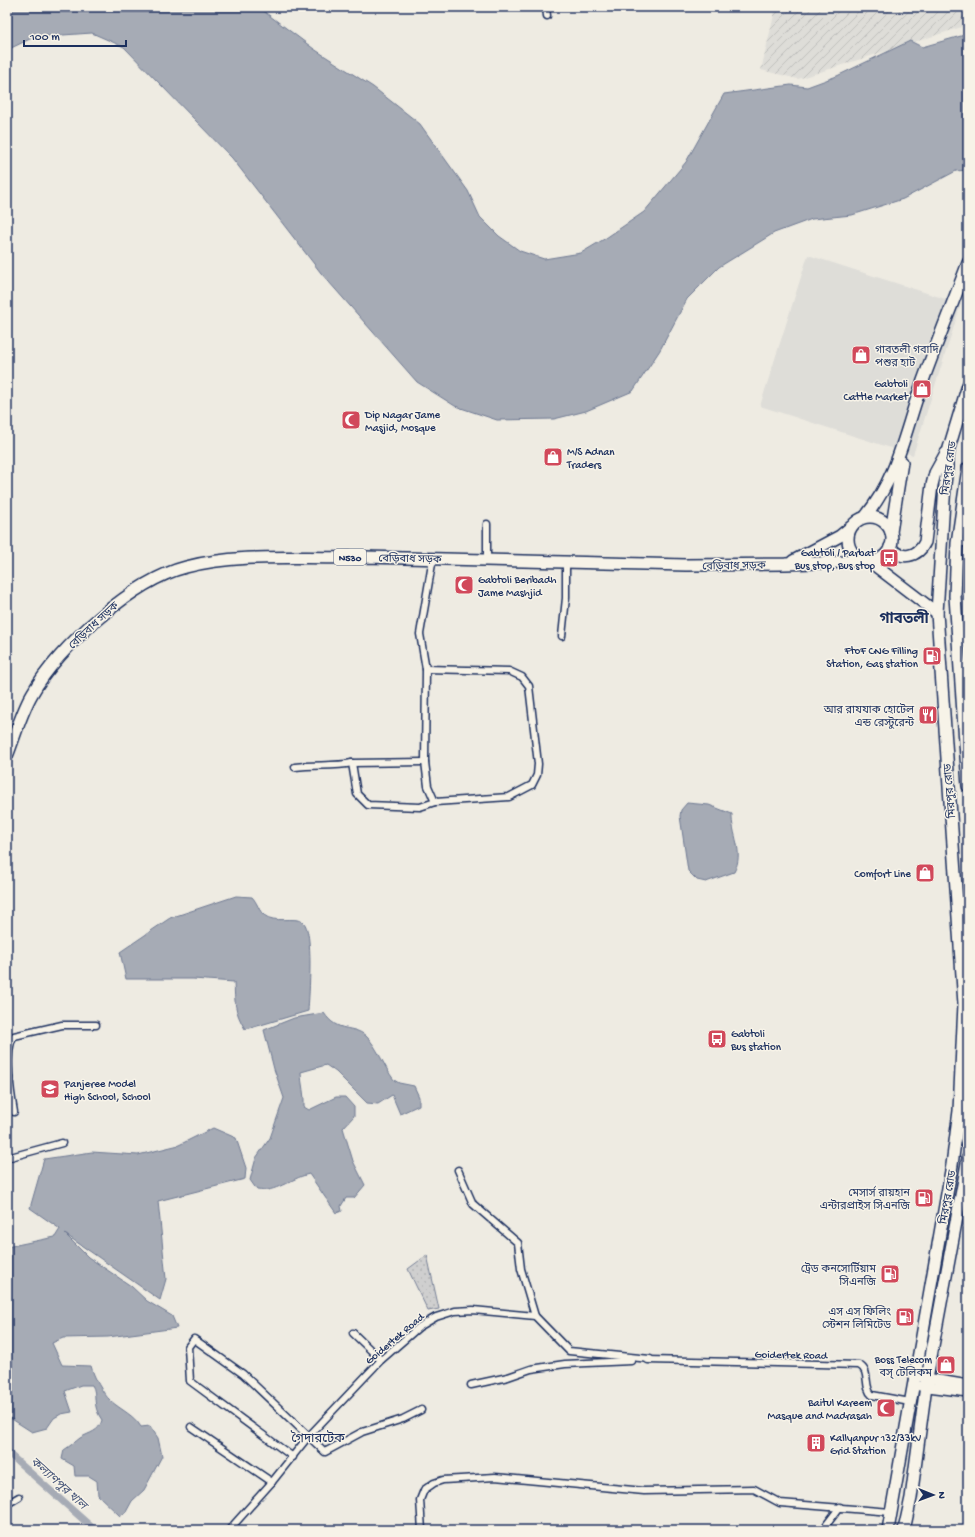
<svg xmlns="http://www.w3.org/2000/svg" width="975" height="1537" font-family="'Gochi Hand','Noto Sans Bengali',sans-serif">
<style>
.built{fill:#deddd8}
.industrial{fill:url(#industrial-furrows)}
.park{fill:url(#park-dots);stroke:#757f96}
.water{fill:#a6abb5;stroke:#6e7992}
.lines{fill:none;stroke-linecap:round;stroke-linejoin:round}
.canal{stroke:#a6abb5;stroke-width:7}
.street-casing{stroke:#1b2f5e;stroke-width:9}
.secondary-casing{stroke:#1b2f5e;stroke-width:12}
.highway-casing{stroke:#1b2f5e;stroke-width:14}
.street{stroke:#f7f3e8;stroke-width:6}
.secondary{stroke:#f7f3e8;stroke-width:9}
.highway{stroke:#f7f3e8;stroke-width:11}
.labels{text-anchor:middle;stroke-width:3;stroke-linejoin:round;paint-order:stroke}
.shield{fill:#f7f3e8;stroke:#5d6a87;stroke-width:1}
.shield-label{font-size:10px;font-weight:bold;fill:#1b2f5e}
.poi-label{font-size:11px;fill:#1b2f5e;stroke:#f7f3e8;text-anchor:end}
.street-label{font-size:11px;fill:#1b2f5e;stroke:#f7f3e8}
.water-label{font-size:12px;font-style:italic;fill:#455478;stroke:#f7f3e8}
.quarter-label{font-size:13px;fill:#1b2f5e;stroke:#f7f3e8}
.district-label{font-size:15px;font-weight:bold;fill:#1b2f5e;stroke:#f7f3e8}
</style>
<defs>
<pattern id="industrial-furrows" width="10" height="10" patternUnits="userSpaceOnUse"><rect width="10" height="10" fill="#deddd8"/><path d="M-1 1l2-2M0 10L10 0M9 11l2-2" fill="none" stroke="#bebebc"/></pattern>
<pattern id="park-dots" width="8" height="8" patternUnits="userSpaceOnUse"><rect width="8" height="8" fill="#cfcfcf"/><path d="M2 2h.1M6 6h.1" fill="none" stroke="#b1b2b4" stroke-width="1.8" stroke-linecap="round"/></pattern>
</defs>
<rect width="100%" height="100%" fill="#eeebe2"/>
<filter id="ink" filterUnits="userSpaceOnUse"><feTurbulence type="fractalNoise" baseFrequency=".025" numOctaves="2"/><feDisplacementMap in="SourceGraphic" scale="8" xChannelSelector="R" yChannelSelector="G"/><feConvolveMatrix kernelMatrix="1 2 1 2 8 2 1 2 1" color-interpolation-filters="sRGB"/></filter>
<g filter="url(#ink)">
<path class="built" d="M808 255 961 304 913 455 760 406Z"/>
<path class="industrial" d="M776 7H968V25L798 79 761 70Z"/>
<path class="park" d="M427 1255 439 1309 428 1311 408 1269Z"/>
<g class="water">
<path d="M7 7H258L314 49 373 87 420 124 468 191 480 217 499 236 520 251 544 259 581 253 606 238 644 212 686 162 724 94 791 85 807 87 837 76 910 41 922 47 968 34V170L956 171 903 199 852 215 812 219 774 233 719 267 687 299 660 350 633 391 586 411 554 419 497 420 455 406 417 382 321 273 232 158 124 47 92 33 34 37 7 50Z"/>
<path d="M687 803 709 805 732 814C731 834 745 852 734 872L706 882 697 880 688 871 680 816 681 810Z"/>
<path d="M236 896 252 897C257 902 259 911 264 915 274 924 295 916 303 922 314 930 309 996 308 1011L254 1027 245 1029C234 1011 235 1002 234 982L193 979H126L120 952 170 918Z"/>
<path d="M324 1013C338 1034 352 1024 366 1036 377 1046 384 1067 394 1080L399 1083 414 1086 419 1097V1105L400 1114 392 1095 378 1104 367 1103 336 1072 326 1065 301 1072C301 1084 305 1095 304 1107L309 1110 336 1097H345L354 1107V1116L343 1128 353 1161 365 1185 354 1198H346L341 1206 342 1211 336 1213 309 1174C289 1179 276 1193 257 1190L250 1180 256 1158 270 1138 284 1098 274 1069 264 1030 294 1018Z"/>
<path d="M213 1128 236 1138 246 1168 245 1179 158 1201 166 1279 160 1300 65 1234 88 1257 131 1286 147 1301 172 1316 177 1328 108 1337 63 1338 52 1343 62 1365 91 1366C94 1377 102 1393 111 1401 121 1410 134 1415 141 1427L150 1426 158 1438 162 1456 144 1490 132 1501 126 1512 120 1516 98 1495 97 1481 89 1476H75L74 1466 62 1459 64 1450C70 1446 75 1442 80 1438 90 1432 99 1432 102 1420 91 1405 98 1394 92 1385H81L65 1391 72 1412 61 1414 54 1418 47 1428 32 1432 7 1416V1247L55 1237 60 1229 30 1208 44 1159 92 1152 138 1155 179 1145Z"/>
</g>
<g class="lines">
<path class="canal" d="M7 1452 95 1530"/>
<defs>
<g id="street">
<path d="M546 7 547 16"/>
<path d="M487 524V559"/>
<path d="M957 543H968"/>
<path d="M433 558 420 634 426 669 425 762 428 786 435 802"/>
<path d="M562 636 566 598V563"/>
<path d="M352 763 357 794 368 805 420 807 435 802 509 797 532 785 537 775 538 764 529 686 522 677 509 671 426 669"/>
<path d="M295 767C314 764 334 767 352 763L425 762"/>
<path d="M14 1112C11 1095 4 1050 14 1036L62 1025H96"/>
<path d="M7 1158 62 1143"/>
<path d="M458 1170 473 1204 518 1243 521 1269 535 1316"/>
<path d="M353 1333 381 1360"/>
<path d="M648 1360 859 1365C871 1371 863 1387 872 1395L910 1402"/>
<path d="M471 1385 508 1377 531 1369 565 1364 631 1361"/>
<path d="M191 1427 272 1482"/>
<path d="M293 1457 190 1381 188 1347 194 1339 243 1374 325 1452 362 1432 403 1419 421 1410"/>
<path d="M7 1504 19 1497"/>
<path d="M229 1530 272 1482 308 1437 361 1381 381 1360 419 1327 436 1317 455 1311 473 1310 535 1316 569 1351 650 1359"/>
<path d="M422 1530 420 1500 424 1490 434 1483 443 1480 495 1477 644 1491 754 1489 780 1503 891 1512"/>
<path d="M825 1530 827 1524 840 1507"/>
</g>
<g id="secondary">
<path d="M915 1376 968 1385"/>
<path d="M920 1386 968 1392"/>
</g>
<g id="highway">
<path d="M968 468 957 543 955 596 968 786"/>
<path d="M865 517C897 478 904 435 920 389 935 347 952 305 968 263"/>
<circle cx="870" cy="539" r="22"/>
<path d="M891 532 902 462"/>
<path d="M890 547C901 561 918 557 925 542L932 485 935 473 946 453"/>
<path d="M793 561 840 536 851 527"/>
<path d="M869 561 937 613"/>
<path d="M7 756C15 736 21 713 32 694 58 647 134 580 186 567 244 552 306 560 365 557L686 565 785 564 844 562 861 559"/>
<path d="M888 1530 952 1165 959 1111 964 1004 937 613 945 484 949 448 968 385"/>
<path d="M904 1530 911 1498 927 1378 968 1158"/>
</g>
</defs>
<use href="#street" class="street-casing"/>
<use href="#secondary" class="secondary-casing"/>
<use href="#highway" class="highway-casing"/>
<use href="#street" class="street"/>
<use href="#secondary" class="secondary"/>
<use href="#highway" class="highway"/>
</g>
</g>
<defs>
<symbol id="shop-square" viewBox="-11 -11 22 22"><rect x="-9" y="-9" width="18" height="18" rx="4" fill="#d1495b" stroke="#f7f3e8"/><path d="M-5-2.5h2.3a2.7 3.5 0 0 1 5.4 0H5L5.5 6h-11ZM-1.5-2.5h3a1.5 2.3 0 0 0-3 0Z" fill="#fff"/></symbol>
<symbol id="mosque-square" viewBox="-11 -11 22 22"><rect x="-9" y="-9" width="18" height="18" rx="4" fill="#d1495b" stroke="#f7f3e8"/><path d="M3.5-4.9A6 6 0 1 0 3.5 4.9A5 5 0 1 1 3.5-4.9Z" fill="#fff"/></symbol>
<symbol id="bus-square" viewBox="-11 -11 22 22"><rect x="-9" y="-9" width="18" height="18" rx="4" fill="#d1495b" stroke="#f7f3e8"/><path d="M-5-6H5V4H4V6H2V4H-2V6H-4V4H-5ZM-3.5-4V0h7V-4ZM-3.5 1.2v1.5H-2V1.2ZM2 1.2v1.5H3.5V1.2Z" fill="#fff"/></symbol>
<symbol id="fuel-square" viewBox="-11 -11 22 22"><rect x="-9" y="-9" width="18" height="18" rx="4" fill="#d1495b" stroke="#f7f3e8"/><path d="M-5.5-6h7V0h2V4h1.3V-2.5L3-4.5l.8-.8L6-3V5H2.5V1h-1V6h-7ZM-4.2-4.7v3.2H.2V-4.7Z" fill="#fff"/></symbol>
<symbol id="restaurant-square" viewBox="-11 -11 22 22"><rect x="-9" y="-9" width="18" height="18" rx="4" fill="#d1495b" stroke="#f7f3e8"/><path d="M-5-6h1v4h1v-4h1v4h1v-4h1v5L-1.5 .5V6h-2V.5L-5-1ZM5-6V6H3V1.5H1.5Q1.5-4 5-6Z" fill="#fff"/></symbol>
<symbol id="school-square" viewBox="-11 -11 22 22"><rect x="-9" y="-9" width="18" height="18" rx="4" fill="#d1495b" stroke="#f7f3e8"/><path d="M0-5L7-2L0 1L-7-2ZM-4 1L0 2.5L4 1V4Q0 6-4 4Z" fill="#fff"/></symbol>
<symbol id="building-square" viewBox="-11 -11 22 22"><rect x="-9" y="-9" width="18" height="18" rx="4" fill="#d1495b" stroke="#f7f3e8"/><path d="M-4-6H4V6H1V3H-1V6H-4ZM-2.5-4.3h1.7v1.8h-1.7ZM.8-4.3h1.7v1.8H.8ZM-2.5-1h1.7V.8h-1.7ZM.8-1h1.7V.8H.8Z" fill="#fff"/></symbol>
</defs>
<g fill-rule="evenodd">
<use href="#shop-square" x="850" y="344" width="22" height="22"/>
<use href="#shop-square" x="911" y="378" width="22" height="22"/>
<use href="#mosque-square" x="340" y="409" width="22" height="22"/>
<use href="#shop-square" x="542" y="446" width="22" height="22"/>
<use href="#bus-square" x="878" y="547" width="22" height="22"/>
<use href="#mosque-square" x="453" y="574" width="22" height="22"/>
<use href="#fuel-square" x="921" y="645" width="22" height="22"/>
<use href="#restaurant-square" x="917" y="704" width="22" height="22"/>
<use href="#shop-square" x="914" y="862" width="22" height="22"/>
<use href="#bus-square" x="706" y="1028" width="22" height="22"/>
<use href="#school-square" x="39" y="1078" width="22" height="22"/>
<use href="#fuel-square" x="913" y="1187" width="22" height="22"/>
<use href="#fuel-square" x="879" y="1263" width="22" height="22"/>
<use href="#fuel-square" x="894" y="1306" width="22" height="22"/>
<use href="#shop-square" x="935" y="1354" width="22" height="22"/>
<use href="#mosque-square" x="875" y="1397" width="22" height="22"/>
<use href="#building-square" x="805" y="1432" width="22" height="22"/>
</g>
<g class="labels">
<rect class="shield" x="334" y="549" width="32" height="16" rx="3"/>
<g class="shield-label">
<text x="350" y="561">N530</text>
</g>
<g class="poi-label">
<text x="875" y="353" text-anchor="start">গাবতলী গবাদি<tspan x="875" dy="13">পশুর হাট</tspan></text>
<text x="908" y="387">Gabtoli<tspan x="908" dy="13">Cattle Market</tspan></text>
<text x="365" y="418" text-anchor="start">Dip Nagar Jame<tspan x="365" dy="13">Masjid, Mosque</tspan></text>
<text x="567" y="455" text-anchor="start">M/S Adnan<tspan x="567" dy="13">Traders</tspan></text>
<text x="875" y="556">Gabtoli / Parbat<tspan x="875" dy="13">Bus stop, Bus stop</tspan></text>
<text x="478" y="583" text-anchor="start">Gabtoli Beribadh<tspan x="478" dy="13">Jame Mashjid</tspan></text>
<text x="918" y="654">FtoF CNG Filling<tspan x="918" dy="13">Station, Gas station</tspan></text>
<text x="914" y="713">আর রাযযাক হোটেল<tspan x="914" dy="13">এন্ড রেস্টুরেন্ট</tspan></text>
<text x="911" y="877">Comfort Line</text>
<text x="731" y="1037" text-anchor="start">Gabtoli<tspan x="731" dy="13">Bus station</tspan></text>
<text x="64" y="1087" text-anchor="start">Panjeree Model<tspan x="64" dy="13">High School, School</tspan></text>
<text x="910" y="1196">মেসার্স রায়হান<tspan x="910" dy="13">এন্টারপ্রাইস সিএনজি</tspan></text>
<text x="876" y="1272">ট্রেড কনসোর্টিয়াম<tspan x="876" dy="13">সিএনজি</tspan></text>
<text x="891" y="1315">এস এস ফিলিং<tspan x="891" dy="13">স্টেশন লিমিটেড</tspan></text>
<text x="932" y="1363">Boss Telecom<tspan x="932" dy="13">বস্ টেলিকম</tspan></text>
<text x="872" y="1406">Baitul Kareem<tspan x="872" dy="13">Masque and Madrasah</tspan></text>
<text x="830" y="1441" text-anchor="start">Kallyanpur 132/33kV<tspan x="830" dy="13">Grid Station</tspan></text>
</g>
<g class="street-label">
<text transform="translate(948 468) rotate(-82)" y="4">মিরপুর রোড</text>
<text transform="translate(410 558) rotate(1)" y="4">বেড়িবাধ সড়ক</text>
<text transform="translate(734 565) rotate(-1)" y="4">বেড়িবাধ সড়ক</text>
<text transform="translate(93 625) rotate(-43)" y="4">বেড়িবাধ সড়ক</text>
<text transform="translate(949 791) rotate(-95)" y="4">মিরপুর রোড</text>
<text transform="translate(947 1197) rotate(-80)" y="4">মিরপুর রোড</text>
<text transform="translate(394 1338) rotate(-40)" y="4">Goidertek Road</text>
<text transform="translate(791 1354) rotate(1)" y="4">Goidertek Road</text>
</g>
<g class="water-label">
<text transform="translate(59 1483) rotate(42)" y="4">কল্যাণপুর খাল</text>
</g>
<g class="quarter-label">
<text x="318" y="1442">গৈদারটেক</text>
</g>
<g class="district-label">
<text x="904" y="623">গাবতলী</text>
</g>
</g>
<rect width="975" height="1537" fill="none" stroke="#f7f3e8" stroke-width="24"/>
<rect x="12" y="12" width="951" height="1513" fill="none" stroke="#1b2f5e" stroke-width="1.5" filter="url(#ink)"/>
<g transform="translate(933 1495) rotate(91)" stroke="#f7f3e8" stroke-width="3" paint-order="stroke">
<path d="M0-3L7 15L0 10L-7 15Z" fill="#1b2f5e"/>
<text y="-6" font-size="11" font-weight="bold" text-anchor="middle" fill="#1b2f5e">N</text>
</g>
<path d="M24 40v6h102v-6" fill="none" stroke="#1b2f5e" stroke-width="2"/>
<text x="30" y="40" font-size="12" fill="#1b2f5e" stroke="#f7f3e8" stroke-width="3" paint-order="stroke">100 m</text>
</svg>
